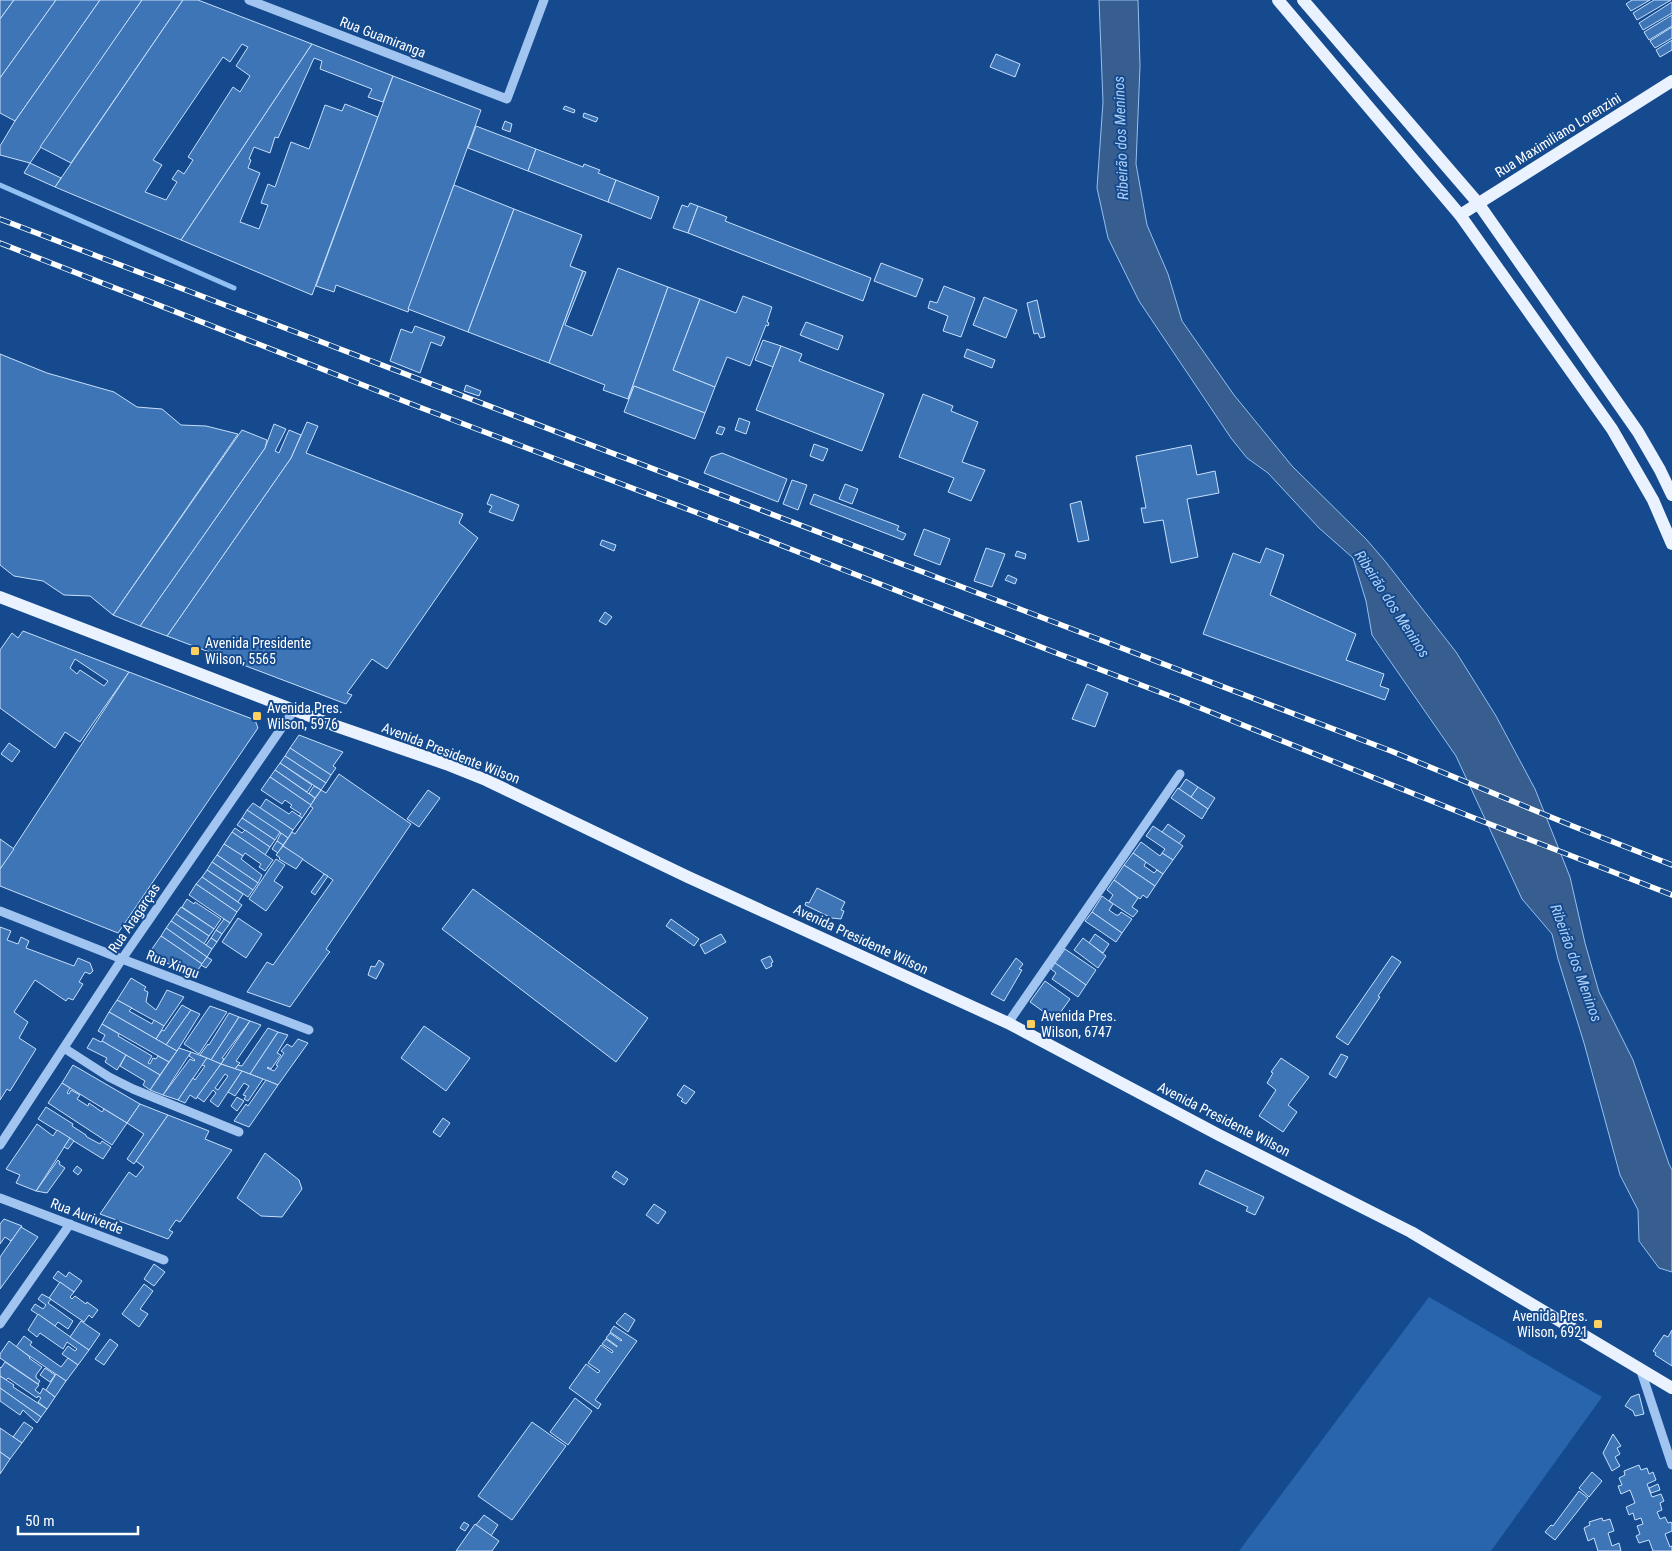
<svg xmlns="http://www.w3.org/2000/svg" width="1672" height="1551" font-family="'Roboto Condensed',sans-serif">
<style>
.green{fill:#2865ad}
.water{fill:#375e8f;stroke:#93c0f3}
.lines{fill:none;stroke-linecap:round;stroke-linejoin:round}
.stream{stroke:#93c0f3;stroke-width:5}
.building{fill:#3e75b7;stroke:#c7dffb;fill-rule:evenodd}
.minor{stroke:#a1c5f0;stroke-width:9}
.major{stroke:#eaf2ff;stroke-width:12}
.rail-casing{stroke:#fff;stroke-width:5.5}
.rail{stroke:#154b8e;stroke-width:4;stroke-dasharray:11;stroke-linecap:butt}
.poi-dot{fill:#ffd060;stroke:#154b8e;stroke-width:2}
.labels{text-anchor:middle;stroke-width:4;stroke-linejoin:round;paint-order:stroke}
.street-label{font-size:14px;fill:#fff;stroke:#154b8e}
.poi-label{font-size:14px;fill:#fff;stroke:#154b8e;text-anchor:start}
.water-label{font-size:15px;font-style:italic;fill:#adcff7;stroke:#154b8e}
</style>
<rect width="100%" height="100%" fill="#154b8e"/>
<path class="green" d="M1429 1297 1602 1397 1491 1551H1239Z"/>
<path class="water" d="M1099 0H1138L1140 66 1136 164 1147 225 1168 274 1182 321 1234 395 1292 466 1366 539 1385 561 1456 652 1496 716 1535 789 1570 877 1585 943 1599 992 1633 1060 1669 1164 1672 1170V1272L1659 1268 1639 1241 1638 1210 1620 1175 1584 1043 1558 959 1552 934 1522 899 1456 756 1372 635 1366 601 1353 558 1319 528 1268 473 1247 458 1231 438 1139 301 1108 238 1097 188 1103 102Z"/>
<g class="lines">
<path class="stream" d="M0 185 234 288"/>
</g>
<g class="building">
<path d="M0 0H14L0 19Z"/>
<path d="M14 0H56L0 78V19Z"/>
<path d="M56 0H100L15 121 0 113V78Z"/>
<path d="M100 0H142L30 163 0 155V146L15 121Z"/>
<path d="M142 0H183L71 163 40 147Z"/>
<path d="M183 0H198L312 44 181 240 55 187ZM242 44 248 47 236 66 250 76 240 92 233 87 188 157 193 160 184 174 178 170 172 179 177 182 166 200 145 192 162 165 153 160 223 57 230 62Z"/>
<path d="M1632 0H1650L1631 11 1626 4Z"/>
<path d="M1654 0H1671L1637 20 1633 13Z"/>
<path d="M1672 2V13L1643 30 1639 23Z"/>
<path d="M1672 15V26L1649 40 1644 32Z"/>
<path d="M1672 27V38L1655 48 1650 41Z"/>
<path d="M1672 40V50L1660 57 1656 50Z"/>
<path d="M312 44 393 76 383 102 368 97 372 89 320 69 322 61 314 58 278 138 275 137 270 153 254 147 249 159 251 160 248 168 260 173 240 222 259 229 268 205 261 203 268 184 275 187 291 142 309 149 325 105 342 111 345 104 378 117 312 295 181 240Z"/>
<path d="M996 54 1020 64 1015 77 990 67Z"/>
<path d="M393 76 481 110 408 312 336 285 334 292 316 286Z"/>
<path d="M565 106 575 110 574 113 563 109Z"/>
<path d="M584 113 598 118 596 122 583 117Z"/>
<path d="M505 121 512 124 510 132 502 129Z"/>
<path d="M476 126 536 149 528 171 468 148Z"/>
<path d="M536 149 583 167 584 164 600 170 598 173 616 180 608 202 528 171Z"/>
<path d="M30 163 61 178 55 187 24 173Z"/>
<path d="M616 180 659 197 651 219 608 202Z"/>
<path d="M454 185 514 209 468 332 408 309Z"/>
<path d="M690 203 698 206 688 233 673 228 682 205 688 207Z"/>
<path d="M698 206 727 217 725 221 871 278 863 301 688 233Z"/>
<path d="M514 209 582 235 570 266 583 271 549 363 468 332Z"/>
<path d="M881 263 923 279 916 297 874 281Z"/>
<path d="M618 268 668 287 628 399 603 390 605 385 549 363 583 271 586 272 565 325 592 336Z"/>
<path d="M944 286 975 298 961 337 943 331 948 316 928 308 930 301 937 303Z"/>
<path d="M668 287 700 299 673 370 715 387 705 413 634 386 629 399H628Z"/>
<path d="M743 296 772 307 767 322 769 323 768 326 766 325 750 366 727 357 715 387 673 370 700 299 736 313Z"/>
<path d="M984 297 1017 310 1006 338 973 325Z"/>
<path d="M1037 300 1045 337 1040 338 1038 333 1034 334 1027 303Z"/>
<path d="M806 322 843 336 838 350 800 335Z"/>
<path d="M415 326 445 337 441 346 431 342 420 373 390 361 401 329 412 333Z"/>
<path d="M763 340 781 346 773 367 755 360Z"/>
<path d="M781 346 802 354 799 361 884 394 862 451 756 410Z"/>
<path d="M967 349 995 360 992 368 964 357Z"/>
<path d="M0 354 47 373 114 392 137 407 162 409 181 425 206 426 238 434 113 615 90 596 64 595 43 581 14 576 0 565Z"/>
<path d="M466 385 481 391 479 396 464 391Z"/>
<path d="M634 386 705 413 695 439 624 412Z"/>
<path d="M923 394 953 406 951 411 978 422 962 462 985 470 971 501 948 492 954 478 899 457Z"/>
<path d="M739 418 750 422 746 434 735 430Z"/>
<path d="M307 422 318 426 306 453 463 514 459 523 478 538 387 669 372 659 347 693 352 695 346 704 167 636 291 458Z"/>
<path d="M274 424 286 429 275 451 279 453 289 430 301 435 291 458 167 636 140 626 265 448Z"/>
<path d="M719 426 725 428 722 435 716 433Z"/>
<path d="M242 430 267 440 265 448 140 626 113 615Z"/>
<path d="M814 444 828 449 823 461 810 456Z"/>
<path d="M1191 445 1197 475 1215 471 1219 493 1187 499 1198 557 1171 563 1163 520 1144 523 1141 508H1146L1136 456Z"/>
<path d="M722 453 787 479 778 502 704 473 711 457Z"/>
<path d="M792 480 807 485 798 510 783 504Z"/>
<path d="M845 484 858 489 852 504 839 499Z"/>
<path d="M491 494 519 505 513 521 489 512 492 506 487 504Z"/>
<path d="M814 494 899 526 897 530 906 534 903 540 810 504Z"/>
<path d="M1081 501 1089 540 1078 542 1070 504Z"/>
<path d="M924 529 950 539 940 565 914 555Z"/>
<path d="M602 540 616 545 614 551 600 545Z"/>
<path d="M986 548 1005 554 992 587 974 581Z"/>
<path d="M1266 548 1284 555 1270 595 1356 634 1346 660 1384 674 1380 686 1389 689 1385 700 1203 634 1233 553 1260 563Z"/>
<path d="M1017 551 1026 554 1025 559 1015 556Z"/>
<path d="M1008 575 1017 579 1015 584 1005 580Z"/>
<path d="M605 612 612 617 606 625 599 621Z"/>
<path d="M23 631 129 672 80 742 65 732 55 748 0 708V650L12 633 18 638ZM75 659 108 681 104 686 80 670 77 674 70 668Z"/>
<path d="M129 672 255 720 258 728 118 933 0 886V869Z"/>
<path d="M1087 684 1108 693 1095 727 1072 719Z"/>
<path d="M299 735 343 752 333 766 336 768 331 775 290 748Z"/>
<path d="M9 743 20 751 12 762 1 754Z"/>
<path d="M290 748 331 775 326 783 285 756Z"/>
<path d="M285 756 326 783 321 790 280 763Z"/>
<path d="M280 763 312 785 307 792 275 770Z"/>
<path d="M275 770 315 798 311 805 270 777Z"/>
<path d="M339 774 411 824 326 949 330 952 328 954 290 1007 247 992 267 962 273 965 333 880 283 846 292 832 295 834 313 808 310 806 321 790 326 793Z"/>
<path d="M270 777 311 805 302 818 299 816 301 814 290 807 292 805 285 800 282 804 261 790Z"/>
<path d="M1186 779 1198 787 1191 797 1179 789Z"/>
<path d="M314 786 321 790 315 798 309 793Z"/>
<path d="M1198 787 1215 798 1208 809 1191 797Z"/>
<path d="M1178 788 1208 809 1202 819 1171 798Z"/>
<path d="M428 790 440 798 419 827 407 819Z"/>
<path d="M266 799 289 814 292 811 302 818 293 830 260 808Z"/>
<path d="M253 803 293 830 288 838 247 810Z"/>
<path d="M247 810 280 832 275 840 242 818Z"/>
<path d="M242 818 275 840 270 847 237 825Z"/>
<path d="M1168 824 1185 836 1179 844 1162 832Z"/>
<path d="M1153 826 1183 846 1173 860 1162 853 1165 849 1146 836Z"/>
<path d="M235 828 242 833 245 830 270 847 265 855 232 832Z"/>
<path d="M232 832 273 860 265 871 259 867 261 864 245 853 243 856 224 844Z"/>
<path d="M281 833 288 838 283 845 277 841Z"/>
<path d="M0 839 14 849 0 869Z"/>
<path d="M277 841 283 845 278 853 272 849Z"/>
<path d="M1141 842 1160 856 1162 853 1173 860 1163 874 1133 853Z"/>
<path d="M224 844 243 856 241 859 262 875 258 883 217 855Z"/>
<path d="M283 846 303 859 296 869 279 859 280 858 276 855Z"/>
<path d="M1133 853 1146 862 1144 866 1154 873 1157 870 1163 874 1155 886 1124 865Z"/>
<path d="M217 855 258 883 253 890 212 862Z"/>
<path d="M276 859 285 865 274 881 283 887 266 911 249 899Z"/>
<path d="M212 862 253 890 248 897 207 870Z"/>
<path d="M1124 865 1155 886 1147 898 1143 895 1140 899 1114 880Z"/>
<path d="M207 870 243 894 238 902 202 877Z"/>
<path d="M324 874 328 876 315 895 311 892Z"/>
<path d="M202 877 242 905 237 912 196 884Z"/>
<path d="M1114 880 1138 898 1132 907 1138 911 1133 917 1109 901 1113 895 1107 890Z"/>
<path d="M196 884 237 912 230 923 189 895Z"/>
<path d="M817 888 845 902 841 910 844 911 841 919 832 918 805 905 806 902 809 903Z"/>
<path d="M473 889 648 1018 616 1062 442 929Z"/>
<path d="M1102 896 1113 904 1109 910 1116 915H1119L1121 912 1132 919 1122 933 1092 912Z"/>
<path d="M187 899 194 904 195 902 221 919 214 929 182 907Z"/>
<path d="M181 907 214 929 209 936 176 914Z"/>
<path d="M1092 912 1122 933 1116 942 1085 921Z"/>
<path d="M176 914 209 936 204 944 171 921Z"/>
<path d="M238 918 262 934 246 958 222 942Z"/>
<path d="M224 919 230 923 222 934 216 930Z"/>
<path d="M671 919 699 939 694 946 666 926Z"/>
<path d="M171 921 212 949 207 957 166 928Z"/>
<path d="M0 927 11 931 7 940 18 944 21 937 29 941 26 948 74 966 78 958 90 963 93 971 90 974 85 972 79 982 83 984 73 1000 68 998 66 1001 35 980 14 1012 28 1022 19 1038 36 1049 10 1091 7 1089 0 1100Z"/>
<path d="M166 928 207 957 202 964 161 936Z"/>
<path d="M216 930 222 934 217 942 211 938Z"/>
<path d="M721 934 726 942 705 954 700 945Z"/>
<path d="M1095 934 1109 944 1103 953 1089 943Z"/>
<path d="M161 936 202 964 196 973 189 971 191 968 187 967 186 970 147 956Z"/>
<path d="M211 938 217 942 212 949 206 945Z"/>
<path d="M1083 938 1106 956 1098 968 1074 950Z"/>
<path d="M1065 949 1096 970 1086 985 1055 963Z"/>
<path d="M770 956 773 962 771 963 772 966 766 969 761 960Z"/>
<path d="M1392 956 1401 962 1378 996 1380 997 1348 1045 1336 1037Z"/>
<path d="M207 957 212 960 206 968 201 965Z"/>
<path d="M1016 958 1023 964 1019 969 1022 970 1004 1001 991 994Z"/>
<path d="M379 960 384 964 376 979 368 975 371 966 375 967Z"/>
<path d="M1055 963 1086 985 1078 997 1052 979 1056 973 1051 969Z"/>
<path d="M131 978 146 987 144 990 148 992 146 1002 156 1010 167 990 184 997 164 1026 117 1000Z"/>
<path d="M1045 981 1070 999 1055 1020 1030 1002Z"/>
<path d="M117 1000 132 1008 129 1011 152 1024 154 1020 164 1026 156 1039 109 1012Z"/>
<path d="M182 1005 191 1010 166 1045 156 1039 162 1030 164 1031Z"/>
<path d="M210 1006 227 1012 199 1054 184 1044Z"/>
<path d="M191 1010 200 1014 177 1051 166 1045Z"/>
<path d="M109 1012 177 1051 169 1062 102 1024Z"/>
<path d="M229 1013 239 1017 211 1060 200 1055 208 1044 209 1045Z"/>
<path d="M239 1017 250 1021 222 1058 224 1059 221 1064 211 1060Z"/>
<path d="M250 1021 261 1025 236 1061 240 1063 238 1065 235 1069 221 1064Z"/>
<path d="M102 1024 119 1034 118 1036 152 1056 148 1063 150 1064 153 1058 156 1059 158 1056 169 1062 160 1075 102 1041 105 1035 98 1031Z"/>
<path d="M424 1026 470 1058 446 1091 401 1058Z"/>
<path d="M268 1028 278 1032 250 1074 235 1069 238 1065 242 1066Z"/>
<path d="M278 1032 288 1035 277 1053 281 1055 271 1069 268 1067 267 1068 274 1071 278 1066 276 1065 284 1053 281 1051 287 1044 292 1047 298 1039 308 1043 278 1085 250 1074Z"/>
<path d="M93 1038 101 1042 102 1041 126 1055 117 1070 105 1062 107 1058 87 1048Z"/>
<path d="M179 1048 191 1052 163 1095 150 1090Z"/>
<path d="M191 1052 207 1058 178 1100 163 1095 190 1059 194 1061 195 1060 189 1056Z"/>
<path d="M1341 1054 1348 1057 1336 1078 1329 1074Z"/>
<path d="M126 1055 160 1075 150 1090 143 1085 145 1081 120 1066Z"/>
<path d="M207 1058 221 1064 196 1099 190 1095 185 1103 178 1100 193 1078 195 1080 205 1066 202 1065Z"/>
<path d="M1281 1058 1309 1077 1288 1105 1297 1112 1283 1132 1259 1116 1276 1090 1267 1083 1273 1073 1271 1072Z"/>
<path d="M221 1064 242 1071 218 1107 210 1101 216 1093 213 1090 204 1102 197 1097ZM225 1074 228 1076 218 1090 215 1088Z"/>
<path d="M73 1065 140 1104 127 1123 62 1083Z"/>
<path d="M242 1071 263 1079 248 1101 244 1099 246 1096 243 1095 249 1086 244 1083 235 1096 228 1092Z"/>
<path d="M266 1080 278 1085 249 1127 234 1121 246 1104 248 1106Z"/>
<path d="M62 1083 70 1088 67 1093 69 1094 71 1090 80 1095 77 1099 88 1106 89 1103 102 1112 104 1109 127 1123 112 1145 48 1103Z"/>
<path d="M684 1085 695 1092 686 1104 681 1101 683 1099 677 1095Z"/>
<path d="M237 1097 244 1101 237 1111 231 1106Z"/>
<path d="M140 1104 168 1115 134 1164 127 1159 144 1134 127 1123Z"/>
<path d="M46 1107 73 1124 72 1126 86 1135V1136L87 1137 100 1144 102 1141 111 1147 103 1159 38 1119Z"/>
<path d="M168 1115 209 1131 205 1139 232 1150 180 1222 176 1220 169 1230 173 1232 168 1239 100 1214 129 1172 136 1177 144 1167 136 1161Z"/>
<path d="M443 1118 450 1123 440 1137 433 1132Z"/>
<path d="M37 1124 53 1136 57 1130 70 1138 36 1191 16 1183 20 1175 6 1169Z"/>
<path d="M70 1138 74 1141 68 1149 64 1147Z"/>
<path d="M265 1153 299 1180 302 1189 282 1217 261 1216 237 1198Z"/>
<path d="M58 1160 60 1162 59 1164 65 1168 47 1193 36 1191Z"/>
<path d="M77 1166 82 1170 78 1175 73 1171Z"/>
<path d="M1206 1170 1264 1197 1255 1215 1246 1211 1248 1207 1199 1184Z"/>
<path d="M616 1171 628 1179 624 1185 612 1177Z"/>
<path d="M654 1204 666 1212 658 1224 646 1215Z"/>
<path d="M4 1219 22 1226 11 1241 5 1237 0 1244V1224Z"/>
<path d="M21 1227 38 1237 0 1289V1257Z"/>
<path d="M154 1264 165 1272 154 1286 144 1279Z"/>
<path d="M58 1271 66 1277 69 1272 82 1281 74 1292 53 1278Z"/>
<path d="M60 1282 74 1292 70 1297 72 1299 75 1296 86 1304 87 1302 98 1310 92 1318 89 1315 84 1322 49 1298Z"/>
<path d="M144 1284 153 1291 140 1309 148 1314 139 1327 122 1314Z"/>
<path d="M42 1294 51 1299 48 1303 73 1321 68 1329 58 1322 55 1326 31 1310 35 1304 43 1309 46 1305 38 1299Z"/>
<path d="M625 1313 635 1320 628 1332 616 1323Z"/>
<path d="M38 1314 89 1350 78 1365 62 1354 68 1346 75 1351 77 1349 67 1342 63 1349 40 1333 37 1337 28 1330Z"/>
<path d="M81 1321 100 1334 89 1350 70 1337Z"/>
<path d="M614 1326 637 1341 595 1400 601 1404 598 1409 569 1388 586 1364 598 1373 600 1371 588 1363 601 1345 612 1353 613 1351 602 1344 606 1339 617 1347V1346L606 1338 610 1333 621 1341 622 1340 610 1332Z"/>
<path d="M1672 1330V1366L1655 1355 1656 1353 1653 1351 1664 1335 1668 1337Z"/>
<path d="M24 1336 32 1342 30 1345 61 1367 68 1358 78 1365 66 1381 16 1347Z"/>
<path d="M110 1339 118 1345 104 1365 95 1359Z"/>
<path d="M9 1341 30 1357 29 1358 42 1367 36 1375V1378L40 1381 38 1384 0 1358V1354Z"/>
<path d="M5 1362 39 1385 35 1390 40 1394 43 1388 55 1397 47 1409 38 1402 41 1398 38 1396 37 1398 8 1378 6 1380 0 1376V1367L1 1368Z"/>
<path d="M45 1368 55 1375 50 1382 40 1375Z"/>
<path d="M56 1374 66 1381 55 1397 46 1390Z"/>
<path d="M0 1376 14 1385 13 1387 47 1409 41 1417 0 1388Z"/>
<path d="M0 1388 41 1417 37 1423 23 1410 20 1415 0 1401Z"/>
<path d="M1639 1394 1644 1414 1635 1416 1633 1411 1625 1406 1631 1397Z"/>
<path d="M575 1398 592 1411 568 1445 550 1432Z"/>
<path d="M24 1422 33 1428 22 1443 13 1437Z"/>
<path d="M532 1422 566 1446 512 1520 478 1496Z"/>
<path d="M0 1428 22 1443 10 1459 0 1452Z"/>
<path d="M1613 1434 1621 1446 1617 1448 1620 1454 1615 1457 1620 1466 1612 1471 1603 1453Z"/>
<path d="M0 1452 10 1459 0 1474Z"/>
<path d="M1639 1465 1641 1470 1647 1468 1649 1474 1653 1472 1656 1480 1647 1484 1652 1497 1661 1494 1664 1501 1660 1503 1662 1510 1657 1512 1660 1519 1665 1517 1668 1523 1671 1522 1672 1524V1531L1665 1534 1670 1547 1672 1546V1551H1653L1649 1540 1639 1543 1636 1536 1640 1534 1637 1526 1643 1524 1641 1518 1635 1520 1633 1513 1629 1515 1626 1507 1635 1503 1630 1490 1621 1494 1618 1486 1622 1485 1619 1478 1625 1475 1624 1471Z"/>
<path d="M1592 1472 1602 1481 1589 1497 1579 1488Z"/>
<path d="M1658 1484 1660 1490 1651 1493 1649 1488Z"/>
<path d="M1579 1491 1588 1498 1555 1540 1545 1532 1551 1525 1553 1526Z"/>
<path d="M484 1515 498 1525 491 1536 476 1525Z"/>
<path d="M1602 1518 1603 1521 1610 1519 1614 1531 1608 1533 1612 1546 1619 1543 1621 1551H1598L1594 1538 1588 1541 1584 1528 1590 1525 1589 1522Z"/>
<path d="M464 1522 469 1525 465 1531 460 1528Z"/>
<path d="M475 1524 499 1541 492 1551H456Z"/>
</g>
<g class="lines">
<g class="minor">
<path d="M249 0 507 99 544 0"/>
<path d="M0 911 122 959 309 1030"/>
<path d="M1008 1023 1180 774"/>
<path d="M64 1048 109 1077 133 1089 239 1132"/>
<path d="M0 1145 122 959 294 710"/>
<path d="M0 1198 164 1260"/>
<path d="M0 1324 70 1224"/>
<path d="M1640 1368 1672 1465"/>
</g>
<g class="major">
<path d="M1278 0 1460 215 1612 429 1653 500 1672 544"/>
<path d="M1303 0 1478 203 1638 432 1660 470 1672 495"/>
<path d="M1460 215 1672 81"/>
<path d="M0 597 333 725 446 764 486 780 688 877 1008 1023 1219 1135 1411 1232 1672 1388"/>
</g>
<defs>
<g id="rail">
<path d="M0 219 1391 751 1575 827 1672 865"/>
<path d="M0 243 419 407 724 523 1059 654 1178 699 1469 816 1672 895"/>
</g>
</defs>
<use href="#rail" class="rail-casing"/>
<use href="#rail" class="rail"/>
</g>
<g class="poi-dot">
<rect x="190" y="646" width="10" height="10" rx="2.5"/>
<rect x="252" y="711" width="10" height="10" rx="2.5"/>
<rect x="1026" y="1019" width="10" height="10" rx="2.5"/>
<rect x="1593" y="1319" width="10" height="10" rx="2.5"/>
</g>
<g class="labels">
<g class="street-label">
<text transform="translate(383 37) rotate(21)" y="5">Rua Guamiranga</text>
<text transform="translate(1558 135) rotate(-32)" y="5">Rua Maximiliano Lorenzini</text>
<text transform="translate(451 753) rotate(21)" y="5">Avenida Presidente Wilson</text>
<text transform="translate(134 918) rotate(-56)" y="5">Rua Aragarças</text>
<text transform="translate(861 939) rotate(25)" y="5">Avenida Presidente Wilson</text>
<text transform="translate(173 964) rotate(21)" y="5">Rua Xingu</text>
<text transform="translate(1224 1119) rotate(27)" y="5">Avenida Presidente Wilson</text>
<text transform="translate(87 1216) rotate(21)" y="5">Rua Auriverde</text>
</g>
<g class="poi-label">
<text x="205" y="648">Avenida Presidente<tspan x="205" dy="16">Wilson, 5565</tspan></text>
<text x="267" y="713">Avenida Pres.<tspan x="267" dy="16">Wilson, 5976</tspan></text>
<text x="1041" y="1021">Avenida Pres.<tspan x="1041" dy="16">Wilson, 6747</tspan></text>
<text x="1588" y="1321" text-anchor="end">Avenida Pres.<tspan x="1588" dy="16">Wilson, 6921</tspan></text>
</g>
<g class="water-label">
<text transform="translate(1121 138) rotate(-92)" y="5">Ribeirão dos Meninos</text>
<text transform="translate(1392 604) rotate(57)" y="5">Ribeirão dos Meninos</text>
<text transform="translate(1576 963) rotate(70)" y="5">Ribeirão dos Meninos</text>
</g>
</g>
<path d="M18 1526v8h120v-8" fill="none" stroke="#ffffff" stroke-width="2.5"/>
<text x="25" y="1526" font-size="15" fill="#ffffff" stroke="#154b8e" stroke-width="4" paint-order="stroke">50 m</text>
</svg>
